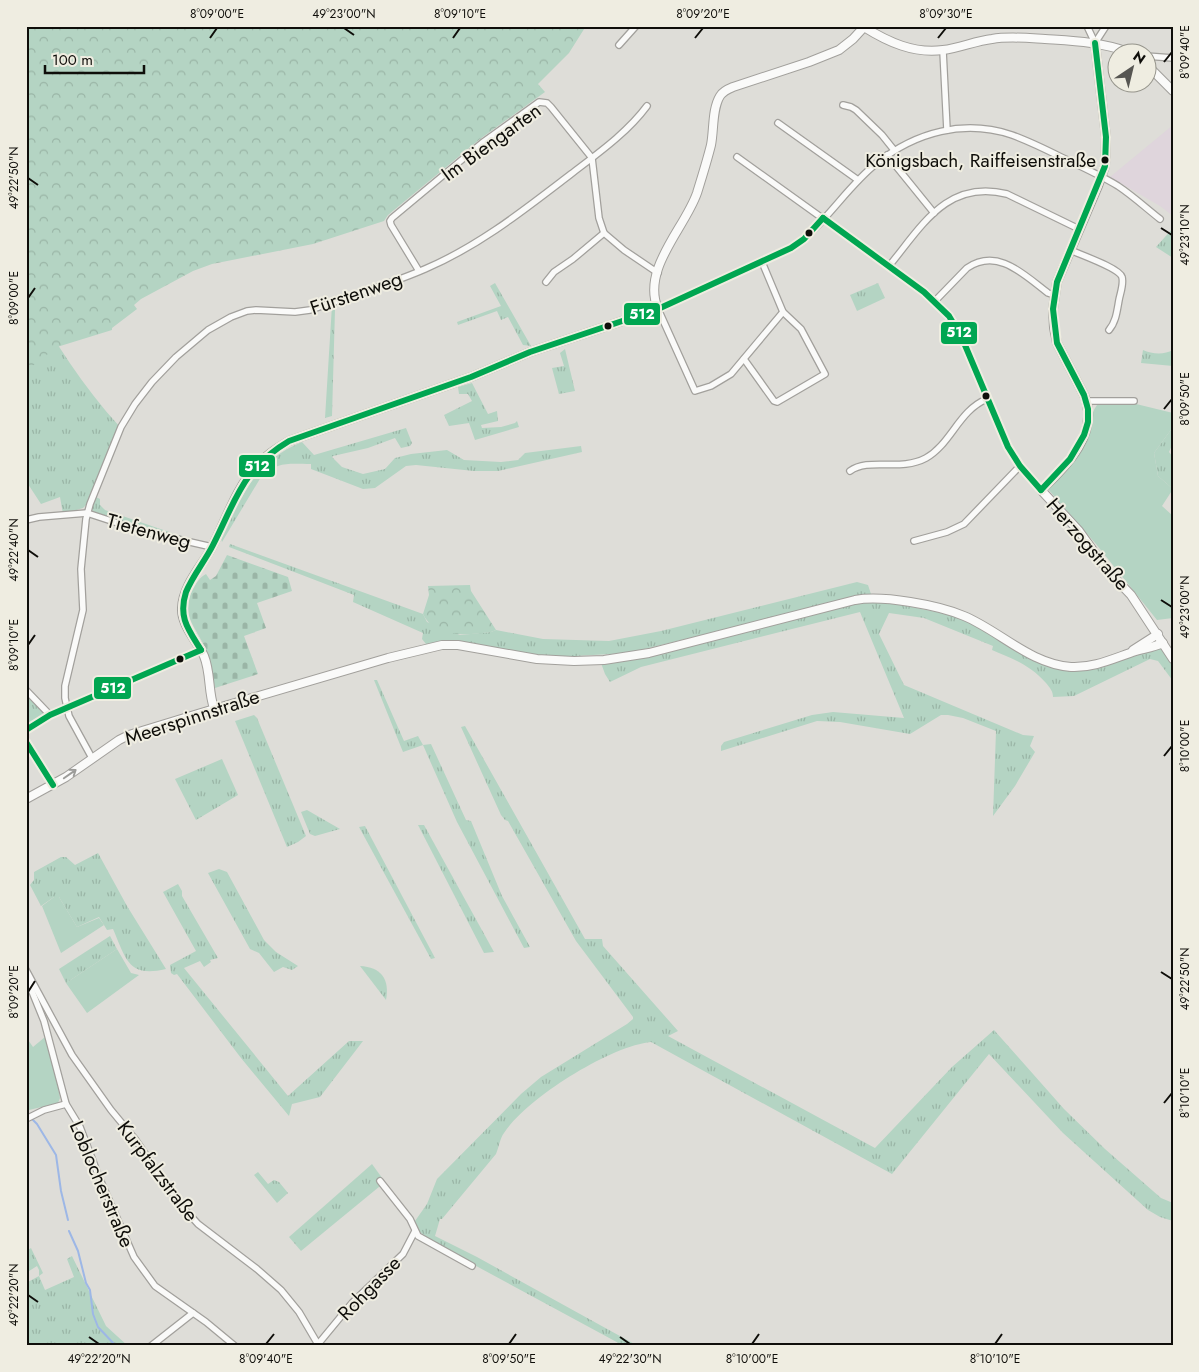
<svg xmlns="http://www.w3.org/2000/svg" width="1199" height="1372" font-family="Jost,sans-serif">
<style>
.commercial{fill:#dfd5dc}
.grass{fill:url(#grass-tufts)}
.forest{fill:url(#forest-crowns)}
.cemetery{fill:url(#cemetery-stones)}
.garden{fill:#b4d4c3}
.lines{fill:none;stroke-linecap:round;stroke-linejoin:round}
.stream{stroke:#9db7e6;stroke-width:2}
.minor-casing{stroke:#a2a09c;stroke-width:8}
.tertiary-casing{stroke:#a2a09c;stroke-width:10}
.minor{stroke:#fafaf9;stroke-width:5.5}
.tertiary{stroke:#fafaf9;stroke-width:8}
.bus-1-casing{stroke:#efede1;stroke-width:10}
.bus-1{stroke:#00a651;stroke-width:6}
.oneway{stroke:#9c9c99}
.ticks{fill:none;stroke:#0f0e0a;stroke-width:2}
.bus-dot{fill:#0f0e0a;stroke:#efede1;stroke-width:2}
.labels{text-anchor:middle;stroke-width:4;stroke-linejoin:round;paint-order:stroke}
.bus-label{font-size:19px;fill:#0f0e0a;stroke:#efede1;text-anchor:end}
.street-label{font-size:20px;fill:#0f0e0a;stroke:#efede1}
.line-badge{stroke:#efede1;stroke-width:2}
.badge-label{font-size:14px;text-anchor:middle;font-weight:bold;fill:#fff}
.neatline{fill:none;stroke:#0f0e0a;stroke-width:2}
.ticks-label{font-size:12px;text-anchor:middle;fill:#0f0e0a}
</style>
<defs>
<pattern id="grass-tufts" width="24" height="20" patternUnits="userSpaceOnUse" patternTransform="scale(1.25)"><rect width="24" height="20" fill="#b4d4c3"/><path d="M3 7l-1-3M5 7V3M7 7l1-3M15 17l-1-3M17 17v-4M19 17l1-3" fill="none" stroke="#9ab5a6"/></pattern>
<pattern id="forest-crowns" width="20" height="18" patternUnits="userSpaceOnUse" patternTransform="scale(1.25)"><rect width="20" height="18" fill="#b4d4c3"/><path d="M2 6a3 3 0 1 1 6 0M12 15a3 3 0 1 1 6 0" fill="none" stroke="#9ab5a6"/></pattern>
<pattern id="cemetery-stones" width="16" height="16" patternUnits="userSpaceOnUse" patternTransform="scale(1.25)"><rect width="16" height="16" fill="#b4d4c3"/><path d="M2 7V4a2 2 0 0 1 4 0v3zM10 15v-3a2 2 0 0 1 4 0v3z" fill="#9ab5a6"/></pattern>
</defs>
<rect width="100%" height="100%" fill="#deddd8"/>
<path class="commercial" d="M1173 125V216L1160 206 1110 177Z"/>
<g class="grass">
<path d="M1173 228V258L1156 247Z"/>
<path d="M495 283 531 346 523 345 508 317 501 320 497 311 458 325 457 322 501 306 490 286Z"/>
<path d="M878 283 885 298 857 311 850 295Z"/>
<path d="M26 293C54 340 83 387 120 427L107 454 87 504 83 508 63 514 60 497 41 504 26 481Z"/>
<path d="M338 303 335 310 332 416 325 418 332 305Z"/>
<path d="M565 349 575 391 559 394 552 368 564 366 560 353Z"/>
<path d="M1143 350C1152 354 1164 355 1173 350V366L1141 363Z"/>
<path d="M472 383 488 414 497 411 498 421 481 425 482 428 501 427 515 423 517 421 519 427 475 440 469 423 449 426 444 415 472 401 468 394H459L458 387Z"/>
<path d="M1173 427V443L1169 452 1173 457V479L1171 482 1173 483V489L1158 476 1154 453Z"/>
<path d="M406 428 412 443 410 446 401 448 395 438 368 448 333 456 332 457 342 467 363 474 385 469 395 458 411 454 447 450 464 460 501 462 518 460 525 453 581 446 582 452 498 471H474L416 465 406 466 375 488 363 489 311 469V464C289 464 278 461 261 477L222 542 221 539C242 496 255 461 302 442L314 455Z"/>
<path d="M96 497 100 499V505L105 510 178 535 204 542 138 527 93 512 92 507Z"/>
<path d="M230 544 423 614 427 622 460 635 491 632 496 630 543 639 609 641 661 631 857 582 868 585 871 594 849 597 796 612 628 653 557 657 528 654 465 643 444 641 426 644 422 639 423 633 353 602 354 595 229 547Z"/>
<path d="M886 602 962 617 1011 647 1042 663 1066 671 1097 669 1160 646 1173 667V681L1158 661 1150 659 1074 696 1053 697C1053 691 1050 688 1046 683 1030 665 1013 659 992 650L993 646 924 618 889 613 879 634 904 685 1023 735 1034 736 1030 746 1035 752 1015 786 993 816 996 731 963 718 948 715H941L910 734 840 722 817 721 721 751V746L724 742 812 715 833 712 904 718 860 612 641 667 610 682 605 674 601 663 741 633 859 603Z"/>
<path d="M374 680H377L404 741 418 736 423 745 431 744 466 820 471 821 502 896 530 947 524 948 457 822 423 745 403 752Z"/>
<path d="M29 697 44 714 26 725V699Z"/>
<path d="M254 715 257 718 306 836 298 842 287 847 235 721Z"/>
<path d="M465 726 585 939H602L603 946 678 1031 668 1036 875 1148 952 1067 994 1030 1064 1109 1105 1149 1161 1198 1173 1203V1221L1160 1217 1148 1210 1063 1133 989 1054 892 1174 651 1042C610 1046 527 1098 504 1133 500 1138 499 1147 496 1154L442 1219H440L435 1236 477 1257 638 1346H624L430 1241 419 1231 415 1221 427 1204 437 1179 521 1094 541 1077 627 1024 633 1019V1017L576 941 508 821 505 820 501 815 461 727Z"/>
<path d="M222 759 238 795 196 820 175 779Z"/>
<path d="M307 810 340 829 315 836 310 834 301 812Z"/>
<path d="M418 825H424L494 952 484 953Z"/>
<path d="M365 826 435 958 431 959 359 827Z"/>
<path d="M98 853 127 906 166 969C128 978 126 959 113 929L107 930 99 917 77 927 59 897H54L41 906 30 885 34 880V872L61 857H66L75 865Z"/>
<path d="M219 869 227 872 264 940 276 952 298 966 292 970 283 967 274 972 259 953 250 949 208 873Z"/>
<path d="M178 884 182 891V896L218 958 210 960 211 962 204 967 200 961 184 968 288 1096 349 1041H363L320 1097 292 1104 289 1116 241 1058 177 974 174 975 171 973 170 965 196 951 163 892Z"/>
<path d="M110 936 117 949 66 983 59 969Z"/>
<path d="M360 966C381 967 390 979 386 1000Z"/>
<path d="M372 1164 385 1182 301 1251 289 1237Z"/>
<path d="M258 1172 268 1184 274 1180 279 1182 288 1193 277 1203 254 1175Z"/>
<path d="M31 1248 43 1273 39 1276 45 1290 74 1277 67 1259 72 1256 106 1326 128 1346H26V1283L39 1276V1270L37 1266 26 1273V1251Z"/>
</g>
<g class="forest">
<path d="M26 26H586L569 53 538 84 545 92 480 139 388 215 384 221 313 244 212 264 193 271 141 299 134 305 137 309 112 328V330L57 347 26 371Z"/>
<path d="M470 585 471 591 496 630 491 632C468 635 435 639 423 614L429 595 428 586Z"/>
</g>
<path class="cemetery" d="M227 555 288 577 292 591 257 603 266 628 244 636 258 674 215 688C213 676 211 662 206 650 196 626 179 615 193 589 197 582 199 578 206 574L210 580 216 576Z"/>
<g class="garden">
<path d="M1132 403 1173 413V427L1154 453 1158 476 1173 489 1162 506 1173 516V618L1157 620 1096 544 1048 489C1059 476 1078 457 1085 443 1091 431 1089 415 1097 405Z"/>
<path d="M54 897H59L77 927 99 918 104 925 61 953 42 906Z"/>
<path d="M117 949 131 973 139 975 87 1013 66 983Z"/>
<path d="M26 1037 33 1047 45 1037 53 1062 60 1098 58 1103 29 1110 26 1107Z"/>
</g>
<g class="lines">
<g class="stream">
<path d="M32 1119 37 1124 56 1155 61 1191 68 1220"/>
<path d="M69 1231 78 1251 86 1283 90 1290 93 1314 98 1327 116 1346"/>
</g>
<defs>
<g id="minor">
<path d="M1087 26 1095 43"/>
<path d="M1095 43 1106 26"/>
<path d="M619 45 636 26"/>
<path d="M943 51 947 130"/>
<path d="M1146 56 1173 58"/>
<path d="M843 105 851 107 856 110 882 135 894 150"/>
<path d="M778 123 858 180"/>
<path d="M887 155 934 213"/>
<path d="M737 157 889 266 924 292 941 308 949 316 962 338 1008 447 1020 466 1041 490"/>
<path d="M1070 250C1081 255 1119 268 1122 277 1124 284 1120 294 1119 300 1117 311 1116 322 1109 330"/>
<path d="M889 266C922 226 947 179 1007 194L1079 229"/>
<path d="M419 271 391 225 390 221 392 218 482 143 539 102 547 103 551 107 592 158 599 218 604 233 624 250 658 273"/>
<path d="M546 282 554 272 573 259 604 233"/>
<path d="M935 301 967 268C998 247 1024 275 1048 293L1054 295"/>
<path d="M783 312 731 374 711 386 695 391 658 309 791 248C824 227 846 187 877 163 916 132 964 119 1012 135 1029 141 1045 149 1061 157 1080 166 1100 175 1118 186 1133 196 1146 208 1160 219"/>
<path d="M744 359 774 401 777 402 825 374 801 329 783 312 762 262"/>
<path d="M1087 401H1134"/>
<path d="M850 471C869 457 900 472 926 458 951 444 959 410 987 399"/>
<path d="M26 520 39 517 87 513 142 531 212 547"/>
<path d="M914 541 947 532 964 524 1020 466"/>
<path d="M26 690 50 715"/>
<path d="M26 730 50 715 201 650"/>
<path d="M26 742 53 785"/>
<path d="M92 758 69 716 65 698V686L83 610 81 569 86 519 90 504 121 427 135 404 152 382 176 357 208 330 231 317 247 311 256 310 295 312 310 310C348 297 388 285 425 269 479 246 524 210 571 174 597 154 627 133 647 106"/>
<path d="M26 970 72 1055 111 1110 135 1139 179 1203 198 1224 257 1269 281 1290 299 1312 319 1346"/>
<path d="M31 983V989L44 1021 66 1104 80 1127 99 1177 134 1257 155 1286 206 1322 235 1346"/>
<path d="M26 1119 44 1110 66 1104"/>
<path d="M380 1181 410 1219 418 1236 472 1266"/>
<path d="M319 1343 352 1303 403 1254 415 1231"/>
<path d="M151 1346 193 1313"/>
</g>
<g id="tertiary">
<path d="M1095 43 1106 137 1105 166 1098 186 1057 282 1053 309 1054 328 1057 343 1084 395C1100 433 1067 466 1041 490L1079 531 1107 570 1131 595 1173 659"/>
<path d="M1146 64 1173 91"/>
<path d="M1133 650 1158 634"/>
<path d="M214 708C208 692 211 673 204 656 197 641 181 625 182 608 183 585 202 566 212 547 226 520 236 489 256 466 266 455 277 448 289 441L471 377 530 352 658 309C641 269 685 228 697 193 702 177 707 161 711 145 714 130 712 109 720 96 723 91 728 89 733 87L809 62 839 50 853 39 864 27C888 42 914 54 943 50 960 48 975 41 992 39 1009 36 1028 38 1045 39 1073 41 1101 42 1128 52"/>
<path d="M26 799 66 777 119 740 129 735 201 713 388 658 442 645H458L537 659 574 661 604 660 649 653 855 600C883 595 938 605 964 616 1000 631 1030 664 1071 667 1092 668 1110 660 1130 653 1141 649 1152 648 1163 643"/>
</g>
</defs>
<use href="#minor" class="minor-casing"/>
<use href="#tertiary" class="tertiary-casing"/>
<use href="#minor" class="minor"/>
<use href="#tertiary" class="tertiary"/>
<defs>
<g id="bus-1">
<path d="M823 218 924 292 949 316 962 338 1008 447 1020 466 1041 490"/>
<path d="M1041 490 1070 459 1084 435 1088 422V409L1084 395 1057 343 1053 309 1057 282 1105 166 1106 137 1095 43"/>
<path d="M201 650C188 629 178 617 186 592 193 575 205 561 213 545 236 500 242 469 289 441L471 377 530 352 658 309 791 248 804 239 823 218"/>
<path d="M26 730 50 715 201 650"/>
<path d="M26 742 53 785"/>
</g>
</defs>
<use href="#bus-1" class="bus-1-casing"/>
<use href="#bus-1" class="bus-1"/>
</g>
<defs><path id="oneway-shaft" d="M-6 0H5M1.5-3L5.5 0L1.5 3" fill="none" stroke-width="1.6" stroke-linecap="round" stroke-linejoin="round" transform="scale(1.25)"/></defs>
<use class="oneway" href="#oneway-shaft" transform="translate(70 774) rotate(-35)"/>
<path class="ticks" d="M344 28 354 35M210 38 217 28M453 38 460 28M695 38 703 28M938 38 946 28M1164 62 1172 52M28 178 38 185M1161 228 1172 235M28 298 35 288M1164 409 1172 399M28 550 38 557M1161 600 1172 607M28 645 35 635M1164 756 1172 746M1161 972 1172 979M28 992 35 981M1164 1103 1172 1093M28 1295 38 1302M89 1337 99 1344M620 1337 630 1344M266 1344 274 1334M509 1344 516 1334M752 1344 759 1334M995 1344 1002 1334"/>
<g class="bus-dot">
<circle cx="1105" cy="160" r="4.5"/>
<circle cx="809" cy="233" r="4.5"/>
<circle cx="608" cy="326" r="4.5"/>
<circle cx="986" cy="396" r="4.5"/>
<circle cx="180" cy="659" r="4.5"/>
</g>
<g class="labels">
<g class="bus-label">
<text x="1096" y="167">Königsbach, Raiffeisenstraße</text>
</g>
<g class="street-label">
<text transform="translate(491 142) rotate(-36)" y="7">Im Biengarten</text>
<text transform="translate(356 293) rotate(-19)" y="7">Fürstenweg</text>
<text transform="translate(149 531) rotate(15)" y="7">Tiefenweg</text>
<text transform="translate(1088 544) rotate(49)" y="7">Herzogstraße</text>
<text transform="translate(192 717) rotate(-18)" y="7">Meerspinnstraße</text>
<text transform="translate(158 1171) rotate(53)" y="7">Kurpfalzstraße</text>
<text transform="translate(102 1184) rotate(67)" y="7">Loblocherstraße</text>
<text transform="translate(369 1288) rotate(-46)" y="7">Rohgasse</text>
</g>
</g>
<g class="line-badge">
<rect x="623" y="302" width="38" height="24" rx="5" fill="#00a651"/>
<rect x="940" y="321" width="38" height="24" rx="5" fill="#00a651"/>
<rect x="238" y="454" width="38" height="24" rx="5" fill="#00a651"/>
<rect x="93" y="676" width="39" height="24" rx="5" fill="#00a651"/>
</g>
<g class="badge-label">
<text x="642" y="319">512</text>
<text x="959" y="337">512</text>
<text x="257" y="471">512</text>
<text x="113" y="693">512</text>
</g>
<rect width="1199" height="1372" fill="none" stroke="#efede1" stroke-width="55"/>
<g transform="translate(1132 68) rotate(35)"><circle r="24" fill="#efede1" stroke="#95948b"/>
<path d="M0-4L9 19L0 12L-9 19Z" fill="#575652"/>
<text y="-8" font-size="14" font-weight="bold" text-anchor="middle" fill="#0f0e0a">N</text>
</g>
<path d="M45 65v8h99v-8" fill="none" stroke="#0f0e0a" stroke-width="2.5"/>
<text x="52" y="65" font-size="15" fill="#0f0e0a" stroke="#efede1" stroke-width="4" paint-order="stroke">100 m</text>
<rect x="28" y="28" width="1144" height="1316" class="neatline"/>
<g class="ticks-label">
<text x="217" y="18">8°09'00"E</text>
<text x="344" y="18">49°23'00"N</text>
<text x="460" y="18">8°09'10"E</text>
<text x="703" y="18">8°09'20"E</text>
<text x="946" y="18">8°09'30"E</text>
<text transform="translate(1185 52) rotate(-90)" y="4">8°09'40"E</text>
<text transform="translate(14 178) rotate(-90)" y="4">49°22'50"N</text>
<text transform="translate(1185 235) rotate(-90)" y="4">49°23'10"N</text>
<text transform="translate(14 298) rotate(-90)" y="4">8°09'00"E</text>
<text transform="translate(1185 399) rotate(-90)" y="4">8°09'50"E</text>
<text transform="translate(14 550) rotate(-90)" y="4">49°22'40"N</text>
<text transform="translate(1185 607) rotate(-90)" y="4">49°23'00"N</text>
<text transform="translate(14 645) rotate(-90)" y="4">8°09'10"E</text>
<text transform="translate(1185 746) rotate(-90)" y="4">8°10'00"E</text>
<text transform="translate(1185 979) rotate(-90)" y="4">49°22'50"N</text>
<text transform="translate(14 992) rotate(-90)" y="4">8°09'20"E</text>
<text transform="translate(1185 1093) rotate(-90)" y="4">8°10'10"E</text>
<text transform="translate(14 1295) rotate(-90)" y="4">49°22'20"N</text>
<text x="99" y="1363">49°22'20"N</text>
<text x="266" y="1363">8°09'40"E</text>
<text x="509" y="1363">8°09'50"E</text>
<text x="630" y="1363">49°22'30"N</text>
<text x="752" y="1363">8°10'00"E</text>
<text x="995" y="1363">8°10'10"E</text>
</g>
</svg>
